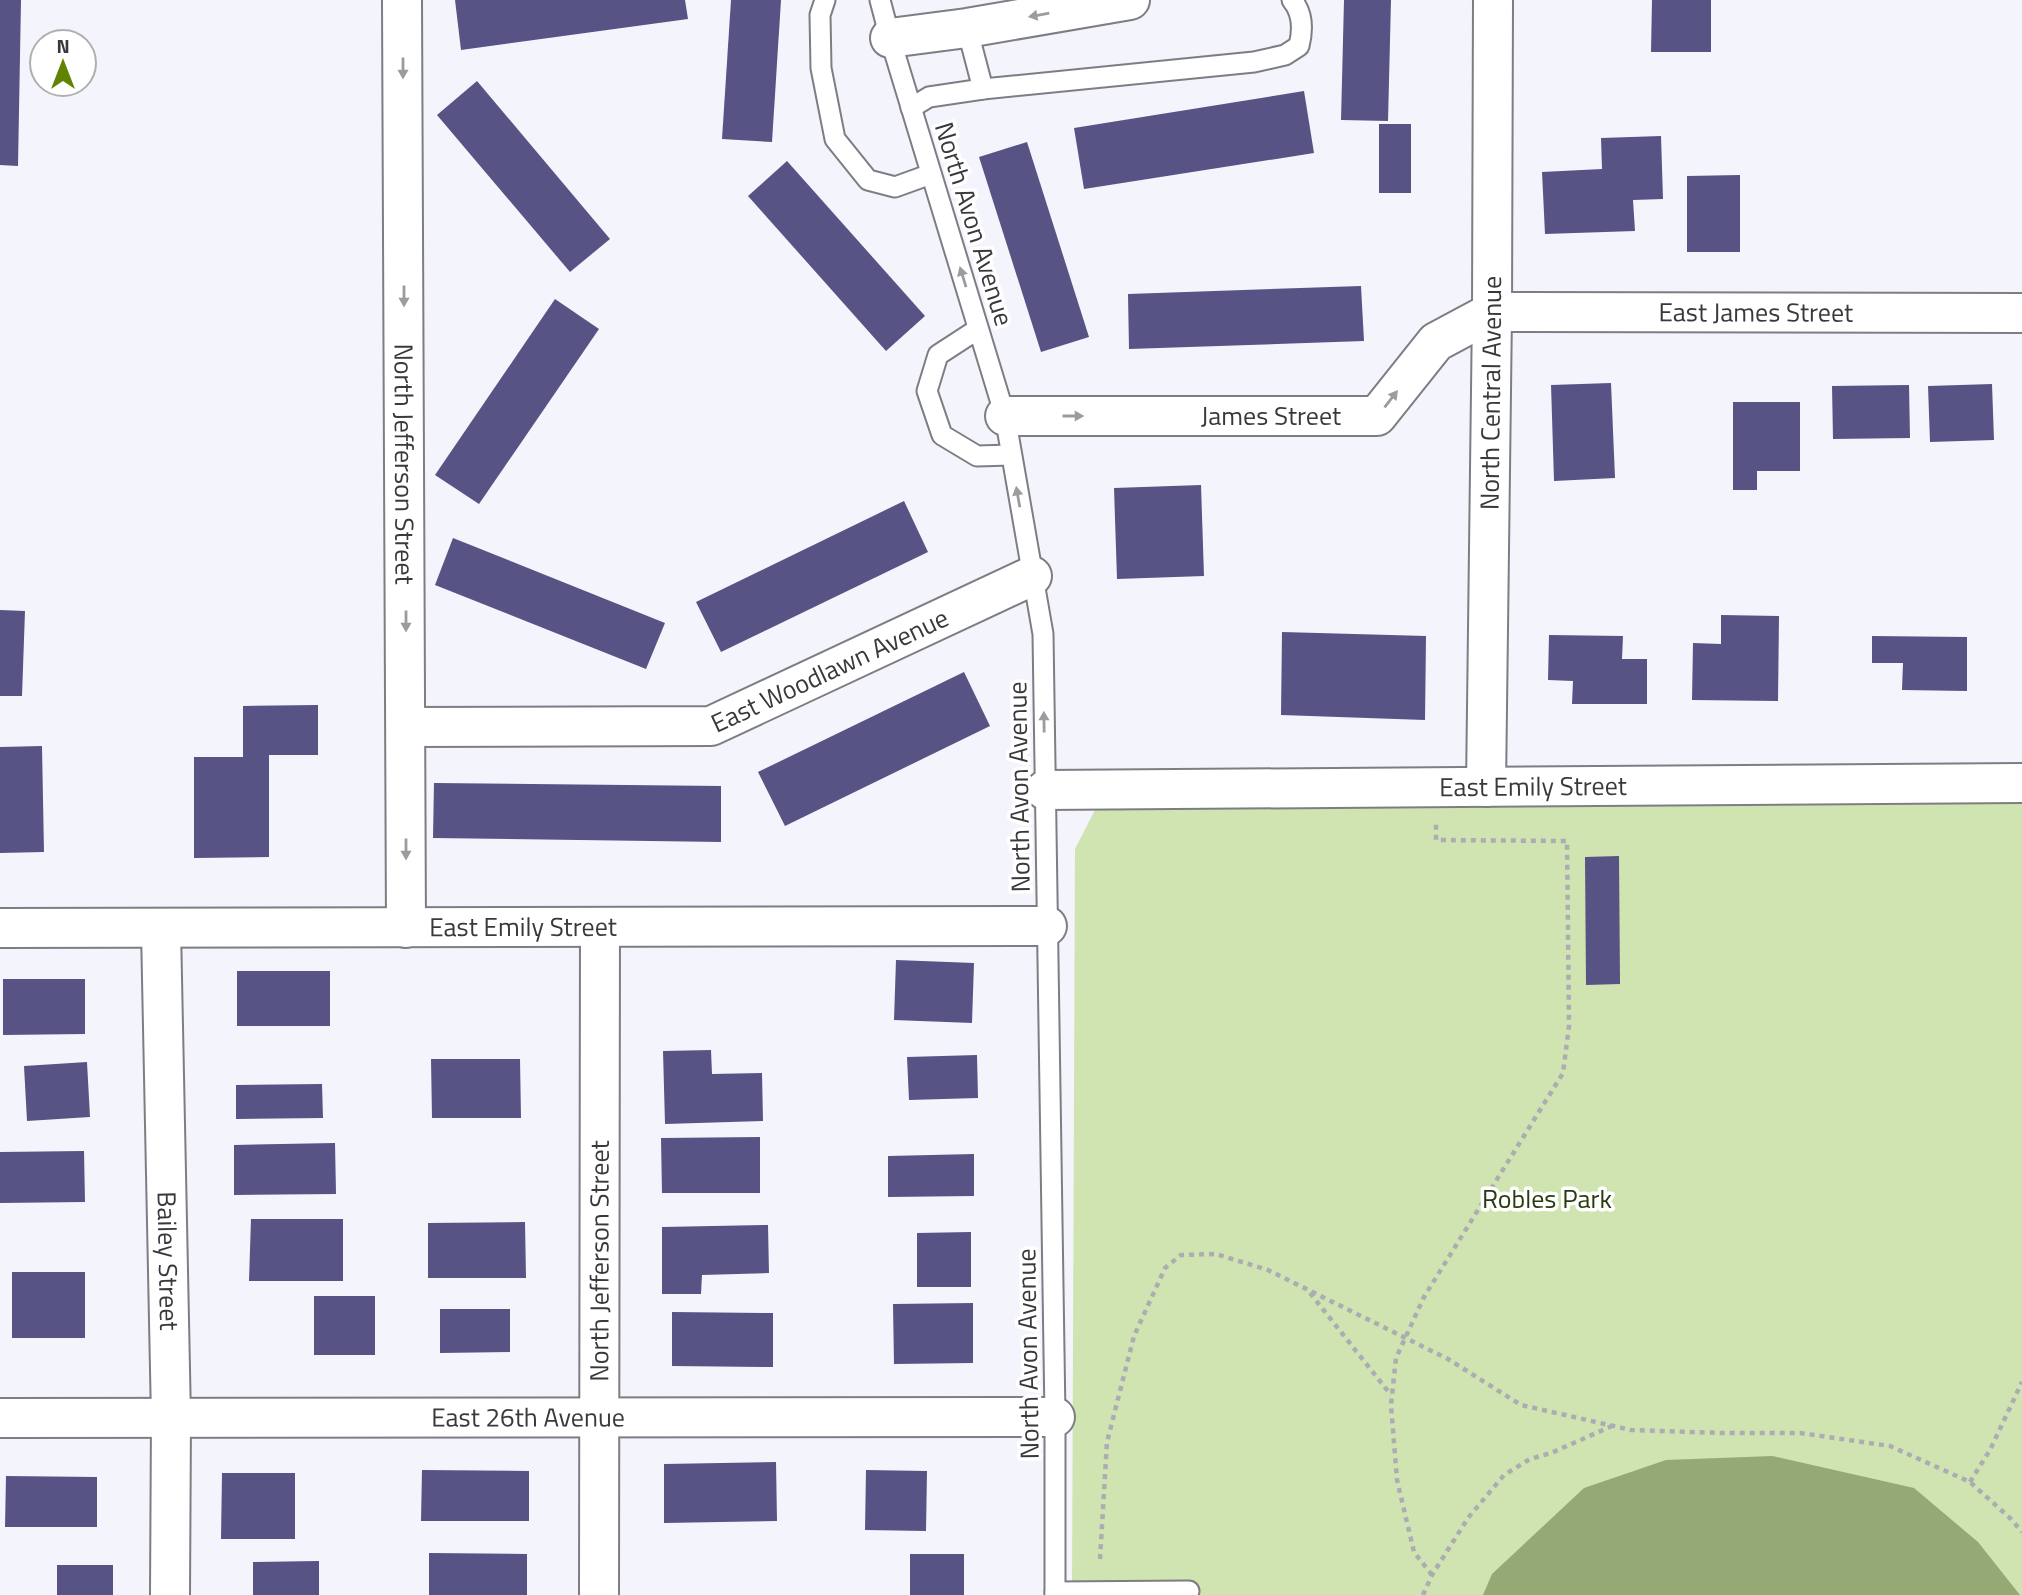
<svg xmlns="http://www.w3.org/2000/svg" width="2022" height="1595" font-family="'Titillium Web',sans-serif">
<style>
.green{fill:#cfe4b0}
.water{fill:#94a973}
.building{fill:#575384}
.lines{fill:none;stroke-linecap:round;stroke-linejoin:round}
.lane-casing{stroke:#7d7d84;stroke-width:23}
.street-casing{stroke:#7d7d84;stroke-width:42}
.path{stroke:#acacb2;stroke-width:4.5;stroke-dasharray:5 5;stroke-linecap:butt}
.lane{stroke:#fff;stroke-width:19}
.street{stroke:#fff;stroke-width:38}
.oneway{fill:#9c9c9e}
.labels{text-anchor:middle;stroke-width:7;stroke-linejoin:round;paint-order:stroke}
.street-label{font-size:26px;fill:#39393c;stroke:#fff}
.park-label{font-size:26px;fill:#2b3910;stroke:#fff}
</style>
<rect width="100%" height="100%" fill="#f4f4fd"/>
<path class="green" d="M1098 804H2022V1595H1072L1075 849Z"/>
<path class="water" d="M1772 1456 1914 1488 1978 1542 2020 1595H1483L1492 1574 1584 1488 1666 1460Z"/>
<g class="building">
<path d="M0 0H21L18 166 0 165Z"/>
<path d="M455 0H685L688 19 461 50Z"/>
<path d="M731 0H781L772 142 722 139Z"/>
<path d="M1344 0H1391L1388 121 1341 120Z"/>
<path d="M1652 0H1711V52H1651Z"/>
<path d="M477 81 610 239 570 272 437 115Z"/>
<path d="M1304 91 1314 153 1084 189 1074 128Z"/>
<rect x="1379" y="124" width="32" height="69"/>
<path d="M1661 136 1663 199 1633 200 1635 231 1545 234 1542 172 1602 169 1601 138Z"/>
<path d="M1027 142 1089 337 1041 352 979 157Z"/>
<path d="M787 161 925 316 886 351 748 196Z"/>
<path d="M1740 175V252H1687V176Z"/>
<path d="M1361 286 1364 341 1129 349 1128 294Z"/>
<path d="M555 299 599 329 479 504 435 475Z"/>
<path d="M1611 383 1615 478 1554 481 1551 385Z"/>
<path d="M1992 384 1994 440 1930 442 1928 386Z"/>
<path d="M1909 385 1910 438 1833 439 1832 386Z"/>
<path d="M1733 402H1800V471H1757V490H1733Z"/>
<path d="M1201 485 1204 576 1117 579 1114 488Z"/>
<path d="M904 501 928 552 721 652 696 602Z"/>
<path d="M453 538 665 623 646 669 435 585Z"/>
<path d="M0 610 25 611 22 696H0Z"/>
<path d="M1721 615 1779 616 1778 701 1692 700 1693 643 1721 644Z"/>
<path d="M1282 632 1426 636 1425 720 1281 715Z"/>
<path d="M1549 635 1623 636 1622 659H1647V704H1572L1573 681 1548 680Z"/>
<path d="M1872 636 1967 637V691L1902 690 1903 663H1872Z"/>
<path d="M964 672 990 726 785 826 758 772Z"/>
<path d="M318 705V755H269V857L194 858V757H243V706Z"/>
<path d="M42 746 44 852 0 853V747Z"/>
<path d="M434 783 721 786V842L433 838Z"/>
<path d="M1619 856 1620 984 1586 985 1585 857Z"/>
<path d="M896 960 974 963 972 1023 894 1020Z"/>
<rect x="237" y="971" width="93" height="55"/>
<path d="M3 979H85V1034L3 1035Z"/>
<path d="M711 1050 712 1074 762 1073 763 1121 665 1124 663 1051Z"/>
<path d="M977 1055 978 1098 909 1100 907 1057Z"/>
<path d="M431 1059H520L521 1118H432Z"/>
<path d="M87 1062 90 1117 27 1121 24 1066Z"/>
<path d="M322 1084 323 1118 236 1119V1085Z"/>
<path d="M760 1137V1193H662L661 1138Z"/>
<path d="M335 1143 336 1194 234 1195V1145Z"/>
<path d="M84 1151 85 1202 0 1203V1152Z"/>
<path d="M974 1154V1196L888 1197V1156Z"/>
<path d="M251 1219H343V1281H249Z"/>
<path d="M525 1222 526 1278H428V1223Z"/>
<path d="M768 1225 769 1273 702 1275 701 1294H662V1227Z"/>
<path d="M971 1232V1287H917V1233Z"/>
<rect x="12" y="1272" width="73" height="66"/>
<rect x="314" y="1296" width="61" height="59"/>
<path d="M973 1303V1363L894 1364 893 1304Z"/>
<path d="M440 1309H510V1352L440 1353Z"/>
<path d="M672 1312 773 1313V1367L672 1366Z"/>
<path d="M776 1462 777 1521 664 1523V1464Z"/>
<path d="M422 1470 529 1471V1521H421Z"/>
<path d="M866 1470 927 1471 926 1531 865 1530Z"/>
<path d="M222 1473H295V1539H221Z"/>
<path d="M6 1476 97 1477V1527H5Z"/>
<path d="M429 1553 527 1554V1595H429Z"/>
<rect x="910" y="1554" width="54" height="41"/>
<path d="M319 1561V1595H253V1562Z"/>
<rect x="57" y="1565" width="56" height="30"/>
</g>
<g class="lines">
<defs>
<g id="lane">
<path d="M825 0 820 15 821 68 835 139 868 180 895 187 931 174"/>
<path d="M880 0 890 38 1005 416 1043 634 1055 1417V1595"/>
<path d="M967 28 983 89"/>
<path d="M911 108 929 97 983 89 1254 62 1285 55 1299 46C1303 30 1303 13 1292 0"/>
<path d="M978 329 938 355 927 391 942 435 977 456 1011 455"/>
<path d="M1055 1592 1189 1591"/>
</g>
<g id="street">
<path id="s1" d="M402 0 406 928"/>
<path d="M890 38 967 28 1130 0"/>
<path id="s2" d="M1005 416H1377L1436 342 1492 312 2022 313"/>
<path id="s3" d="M406 727 711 726 1032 576"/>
<path id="s4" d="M1486 787 1492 312 1493 0"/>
<path id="s5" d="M1045 790 2022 783"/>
<path id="s6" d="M0 928 1047 926"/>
<path id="s7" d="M161 929 171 1418 170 1595"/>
<path id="s8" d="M0 1418 1055 1417"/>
<path id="s9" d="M599 1595 600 927"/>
</g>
</defs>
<use href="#lane" class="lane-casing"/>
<use href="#street" class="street-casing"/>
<g class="path">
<path d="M1310 1293 1391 1395"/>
<path d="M1970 1482 1990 1450 2022 1382"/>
<path d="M1100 1559 1107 1442 1134 1336 1165 1268 1181 1255 1216 1254 1268 1270 1448 1359 1521 1405 1631 1430 1721 1433H1800L1890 1446 1970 1482 2011 1519 2022 1532"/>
<path d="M1432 1575 1414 1552 1397 1480 1391 1405 1396 1358 1424 1297 1563 1073 1569 1026 1567 841 1436 840V823"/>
<path d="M1423 1595 1432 1575 1468 1518 1504 1475 1530 1459 1551 1453 1612 1426"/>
</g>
<use href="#lane" class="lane"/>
<use href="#street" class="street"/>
</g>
<defs><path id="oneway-solid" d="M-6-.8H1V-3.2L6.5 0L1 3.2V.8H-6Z" transform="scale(1.75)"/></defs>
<g class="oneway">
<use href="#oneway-solid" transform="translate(1039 15) rotate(170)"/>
<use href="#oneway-solid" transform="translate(403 68) rotate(90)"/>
<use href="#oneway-solid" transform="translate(963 277) rotate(-107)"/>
<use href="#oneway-solid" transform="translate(404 296) rotate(90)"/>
<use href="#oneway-solid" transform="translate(1391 399) rotate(-52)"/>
<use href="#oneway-solid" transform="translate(1073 416)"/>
<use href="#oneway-solid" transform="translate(1018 497) rotate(-100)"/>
<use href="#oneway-solid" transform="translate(406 621) rotate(90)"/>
<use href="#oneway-solid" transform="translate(1044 722) rotate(-91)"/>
<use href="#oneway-solid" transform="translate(406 849) rotate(90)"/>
</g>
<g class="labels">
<g class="street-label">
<text transform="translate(974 224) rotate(73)" y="9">North Avon Avenue</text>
<text dy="9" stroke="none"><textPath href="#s2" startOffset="794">East James Street</textPath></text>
<text dy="9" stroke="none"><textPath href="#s4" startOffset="394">North Central Avenue</textPath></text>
<text dy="9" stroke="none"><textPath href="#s2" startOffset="266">James Street</textPath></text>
<text dy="9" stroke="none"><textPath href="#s1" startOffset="464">North Jefferson Street</textPath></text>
<text dy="9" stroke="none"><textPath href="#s3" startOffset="436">East Woodlawn Avenue</textPath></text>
<text transform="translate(1019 787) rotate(-91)" y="9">North Avon Avenue</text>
<text dy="9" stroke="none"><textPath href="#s5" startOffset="488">East Emily Street</textPath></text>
<text dy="9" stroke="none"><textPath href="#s6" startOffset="523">East Emily Street</textPath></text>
<text dy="9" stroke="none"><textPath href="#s9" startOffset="334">North Jefferson Street</textPath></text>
<text dy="9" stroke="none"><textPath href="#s7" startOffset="332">Bailey Street</textPath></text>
<text transform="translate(1028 1354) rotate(-91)" y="9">North Avon Avenue</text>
<text dy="9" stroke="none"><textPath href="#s8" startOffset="528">East 26th Avenue</textPath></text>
</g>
<g class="park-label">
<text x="1547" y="1208">Robles Park</text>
</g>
</g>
<g transform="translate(63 63)"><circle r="33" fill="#ffffff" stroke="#b0b0b1" stroke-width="2"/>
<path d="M0-5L12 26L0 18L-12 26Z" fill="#618400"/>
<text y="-10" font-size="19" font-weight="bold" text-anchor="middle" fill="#39393c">N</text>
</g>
</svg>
